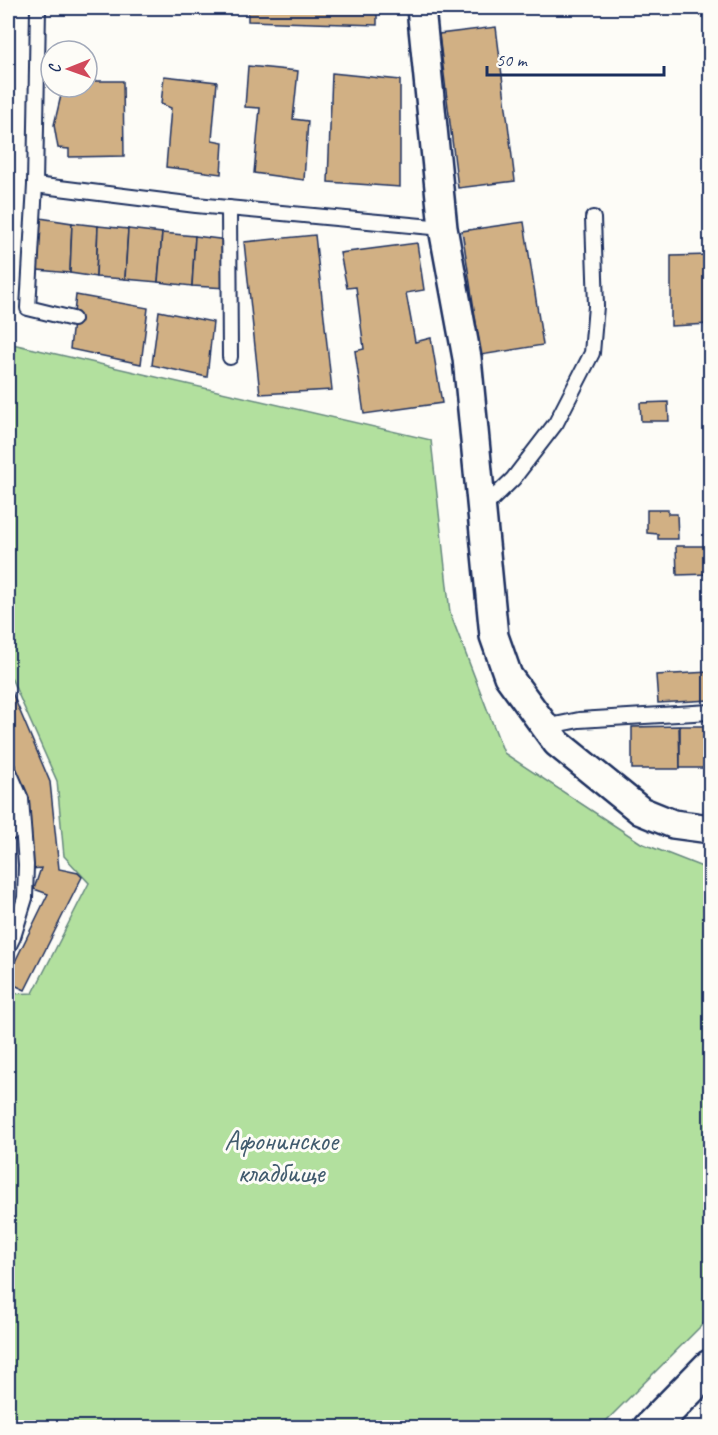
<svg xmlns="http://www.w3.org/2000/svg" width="718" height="1435" font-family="Caveat,sans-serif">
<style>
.green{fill:#b2e09e;stroke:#66887e;stroke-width:1.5}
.building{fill:#d1b084;stroke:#1b2f5e;stroke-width:1.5}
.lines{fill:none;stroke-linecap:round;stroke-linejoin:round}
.lane-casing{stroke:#1b2f5e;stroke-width:18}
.street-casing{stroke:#1b2f5e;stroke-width:32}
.secondary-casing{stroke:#1b2f5e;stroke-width:38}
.lane{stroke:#fdfcf7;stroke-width:14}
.street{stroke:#fdfcf7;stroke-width:27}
.secondary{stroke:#fdfcf7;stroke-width:33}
.labels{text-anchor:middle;stroke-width:6;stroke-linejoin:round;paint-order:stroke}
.park-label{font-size:28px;fill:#415b6e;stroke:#fdfcf7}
</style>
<rect width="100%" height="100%" fill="#fdfcf7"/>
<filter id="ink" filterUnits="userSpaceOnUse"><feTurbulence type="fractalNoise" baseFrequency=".0167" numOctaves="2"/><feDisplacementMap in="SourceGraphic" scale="12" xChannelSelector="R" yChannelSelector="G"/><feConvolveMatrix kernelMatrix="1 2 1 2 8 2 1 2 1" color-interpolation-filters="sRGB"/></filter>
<g filter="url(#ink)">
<path class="green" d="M8 343 431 440 450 613 504 753 641 843 710 870V1317L600 1427H8V994L33 993 89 883 64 856 57 781 8 671Z"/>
<g class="building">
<path d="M248 8H377V25L248 21Z"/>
<path d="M496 27 515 181 458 188 439 34Z"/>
<path d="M248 66 298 71 293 119 308 121 304 180 254 173 260 108 245 107Z"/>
<path d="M332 73 400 80V187L328 182Z"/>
<path d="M164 76 217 82 212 140 223 142 221 174 166 167 171 108 161 104Z"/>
<path d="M87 81H123L124 156 69 157V149L58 148 54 125 63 87H87Z"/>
<path d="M40 218 72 223 70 273 38 270Z"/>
<path d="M524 222 543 345 481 355 462 231Z"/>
<path d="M72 223 98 226 96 277 70 273Z"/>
<path d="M98 226 128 229 125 279 96 277Z"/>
<path d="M128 229 162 233 158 282 125 279Z"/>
<path d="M162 233 195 236 192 286 158 282Z"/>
<path d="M315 235 332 390 260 394 244 242Z"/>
<path d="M195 236 227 240V288L192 286Z"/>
<path d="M417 243 424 290 406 293 415 342 431 338 442 403 364 414 355 351 364 349 356 287 347 288 340 253Z"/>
<path d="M710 255V324L671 326V256Z"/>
<path d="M76 295 148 308 141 364 70 349Z"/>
<path d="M159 311 213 322 207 377 152 365Z"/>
<path d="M668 402 669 421H641L640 403Z"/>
<path d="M647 510H668V514H677L678 539H658V534L647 533Z"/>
<path d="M676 546H710V574L677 575Z"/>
<path d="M709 672 710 700 658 703 656 675Z"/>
<path d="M8 683 50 782 59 869 78 873 82 877 25 990 8 982V976L48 894 34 889 41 868 32 869 28 796 8 750Z"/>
<path d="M679 726 680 769H632V727Z"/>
<rect x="680" y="726" width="30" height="42"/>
<path d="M8 846 12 870 8 919Z"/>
</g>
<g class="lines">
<defs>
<g id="lane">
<path d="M38 8 35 185 28 308 73 319"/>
<path d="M35 185 196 205 443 228"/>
<path d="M229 208 230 357"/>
<path d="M482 509 513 479 556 423 592 353 596 306 593 218"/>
<path d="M545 727 579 720 710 712"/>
<path d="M8 769 21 799 26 865 25 898 13 937 8 947"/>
<path d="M8 833 23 828"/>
</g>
<path id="street" d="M421 8 443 228 467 358 494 636 508 676 557 743 641 811 673 824 710 829"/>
<path id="secondary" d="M650 1428 710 1367"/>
</defs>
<use href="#lane" class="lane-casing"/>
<use href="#street" class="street-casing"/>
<use href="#secondary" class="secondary-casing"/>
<use href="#lane" class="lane"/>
<use href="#street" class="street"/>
<use href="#secondary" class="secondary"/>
</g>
</g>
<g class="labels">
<g class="park-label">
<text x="281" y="1150">Афонинское<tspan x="281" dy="32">кладбище</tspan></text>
</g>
</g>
<rect width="718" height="1435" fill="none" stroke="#fdfcf7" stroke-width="30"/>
<rect x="15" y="15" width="688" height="1405" fill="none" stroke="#1b2f5e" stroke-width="2" filter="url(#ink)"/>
<g transform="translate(69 69) rotate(269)"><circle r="28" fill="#fdfcf7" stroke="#a3aaba" stroke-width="1.5"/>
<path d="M0-4.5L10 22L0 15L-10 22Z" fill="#d1495b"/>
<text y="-9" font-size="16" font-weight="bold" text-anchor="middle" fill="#1b2f5e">С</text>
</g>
<path d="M487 66v9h177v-9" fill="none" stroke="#1b2f5e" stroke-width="3"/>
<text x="496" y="66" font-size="18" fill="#1b2f5e" stroke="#fdfcf7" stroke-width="4.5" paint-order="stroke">50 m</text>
</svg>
